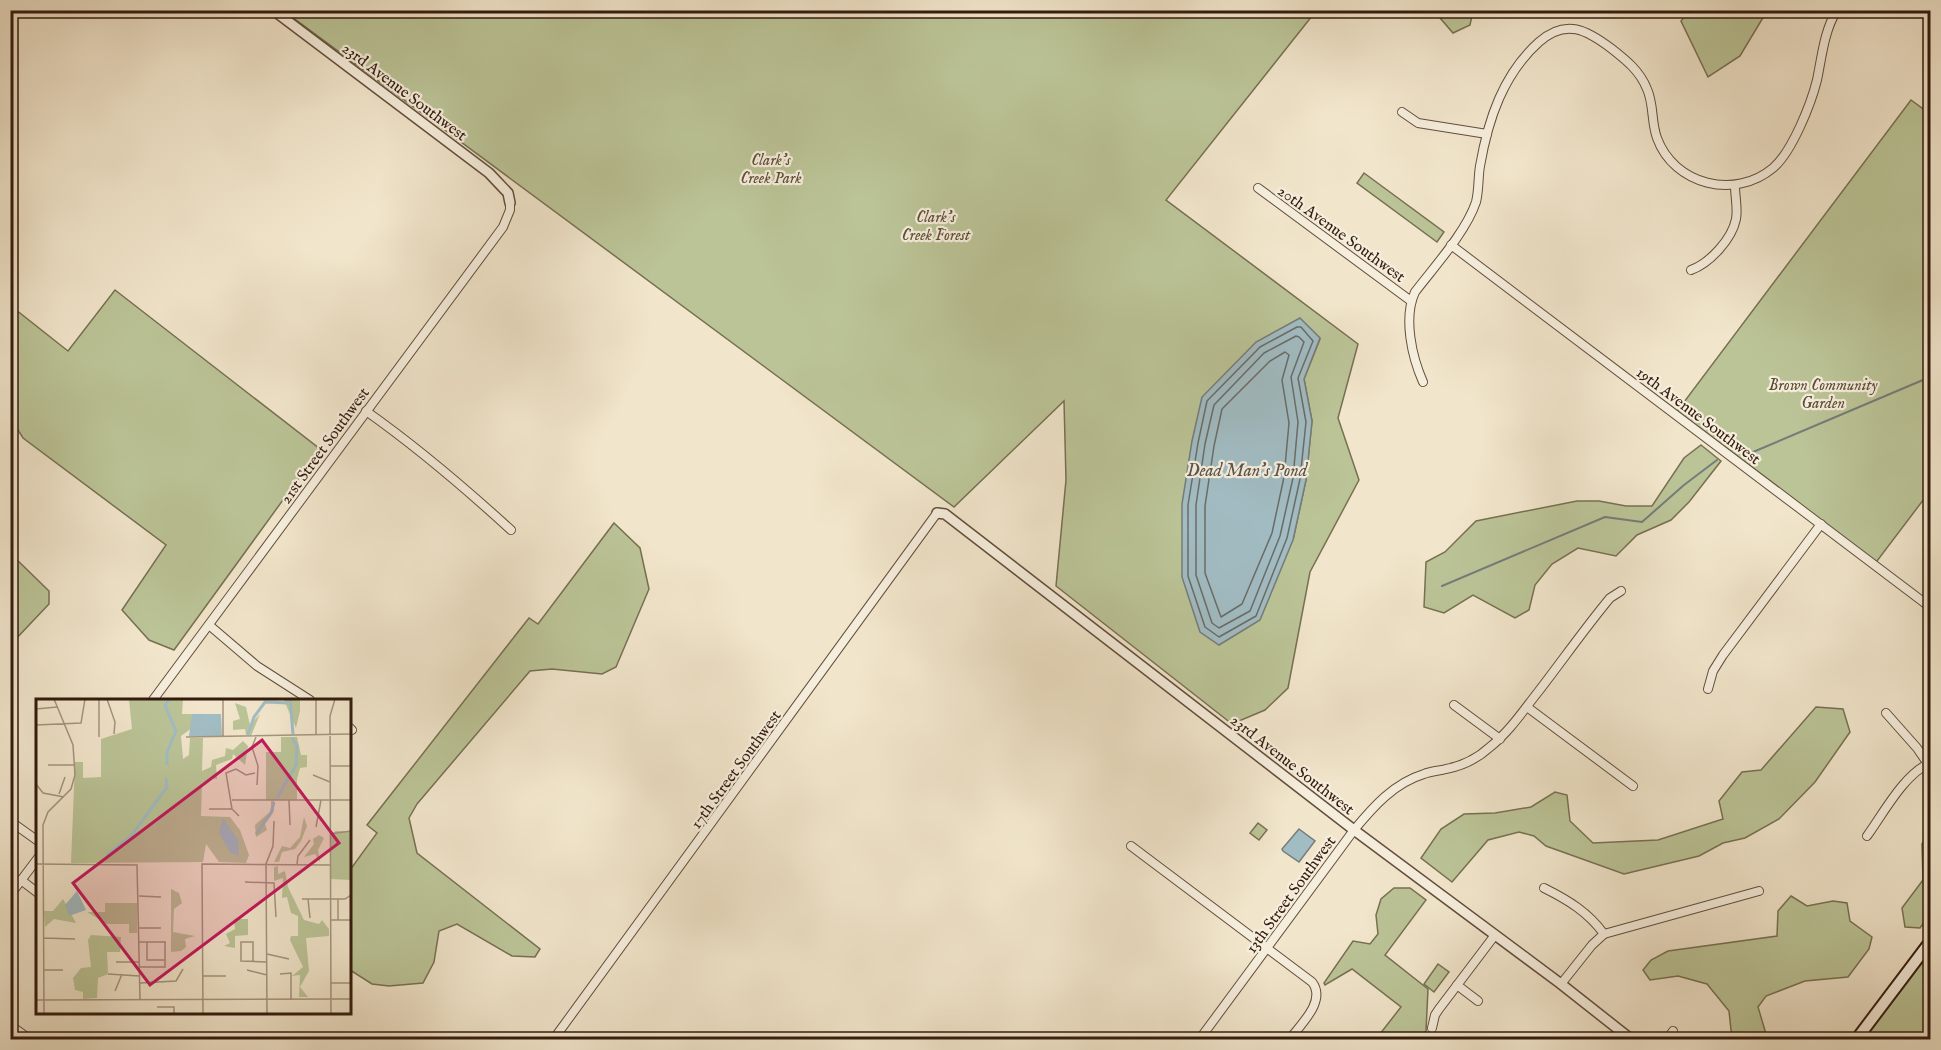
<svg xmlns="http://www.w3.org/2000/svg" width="1941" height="1050" font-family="'IM FELL English',serif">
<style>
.green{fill:#bbc497;stroke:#777052;stroke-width:1.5;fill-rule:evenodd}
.water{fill:#a1bcc3;stroke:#757c7a;stroke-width:1.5}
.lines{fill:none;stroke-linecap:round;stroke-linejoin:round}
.shore{stroke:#6a6c68;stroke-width:1.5}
.stream{stroke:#757c7a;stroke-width:2}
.minor-casing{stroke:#624e3c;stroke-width:10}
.tertiary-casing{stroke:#624e3c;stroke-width:12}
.secondary-casing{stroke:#331b0d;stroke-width:14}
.minor{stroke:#f6eedd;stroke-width:8}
.tertiary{stroke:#f6eedd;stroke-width:9}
.secondary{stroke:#f6eedd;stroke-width:10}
.labels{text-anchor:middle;stroke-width:4.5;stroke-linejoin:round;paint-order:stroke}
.street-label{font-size:16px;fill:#331b0d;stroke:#f6eedd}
.park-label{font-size:16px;font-style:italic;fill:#5c4e36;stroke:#f6eedd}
.water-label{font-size:18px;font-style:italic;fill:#5a534d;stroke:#f6eedd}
.inset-river{fill:none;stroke:#a1bcc3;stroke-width:3}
.inset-road{fill:none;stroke:#a5947f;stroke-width:1.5}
.view{fill:#c2185b;fill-opacity:0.15;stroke:#c2185b;stroke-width:3}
.inset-edge{fill:none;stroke:#331b0d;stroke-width:3}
</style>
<rect width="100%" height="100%" fill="#f1e5cb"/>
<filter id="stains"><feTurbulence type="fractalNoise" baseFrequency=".00333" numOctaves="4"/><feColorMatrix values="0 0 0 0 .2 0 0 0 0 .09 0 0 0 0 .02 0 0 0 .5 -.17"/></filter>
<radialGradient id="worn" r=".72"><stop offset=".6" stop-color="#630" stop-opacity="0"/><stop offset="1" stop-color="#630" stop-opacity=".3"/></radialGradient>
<g class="green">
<path d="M1690 10H1767V11L1740 56 1708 77 1681 21Z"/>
<path d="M284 11H1316L1166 200 1358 344 1338 418 1359 480 1310 572 1288 688 1265 710 1232 724 1056 586 1066 480 1064 401 954 507ZM1300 319 1320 339 1304 379 1312 421 1306 480 1293 540Z"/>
<path d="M1434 11H1473L1470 25 1453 33Z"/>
<path d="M1911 100 1930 114V491L1874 565 1675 414Z"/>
<path d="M1364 173 1444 232 1437 242 1357 183Z"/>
<path d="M115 290 320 449 174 650 149 640 122 610 166 545 23 438 11 419V306L68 351Z"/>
<path d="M1701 445 1721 461 1689 502 1671 520 1637 535 1616 556 1578 548 1552 564 1535 585 1529 610 1515 618 1473 595 1444 613 1424 607 1426 562 1445 552 1476 521 1577 501H1599L1626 506H1652L1684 458Z"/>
<path d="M614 523 640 548 649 589 616 667 602 674 552 669 530 671 417 804 409 818 417 853 540 949 535 957 512 956 457 924 439 931 434 962 423 983 389 986 372 984 350 970V870L377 833 367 825 529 618 538 624Z"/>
<path d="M11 554 49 591V604L11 644Z"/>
<path d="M1816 707 1843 709 1850 732 1815 782 1779 819 1745 838 1723 843 1699 856 1624 874 1546 846 1534 836 1519 832 1488 840 1452 882 1421 858 1441 829 1464 814 1495 813 1531 807 1555 792 1567 795 1570 821 1593 843 1658 840 1723 819 1719 801 1742 772 1761 770Z"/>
<path d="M1258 823 1267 830 1259 840 1250 833Z"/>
<path d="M1930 830V914L1920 928 1905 927 1902 908 1923 880 1922 844Z"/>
<path d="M1394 888H1410L1426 900 1385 955 1428 989 1426 1031 1420 1039H1376L1401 1007 1352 969 1325 985 1324 983 1353 941 1370 944 1378 934 1376 915 1381 899Z"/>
<path d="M1791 896 1807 906 1833 901 1847 903 1850 921 1872 937 1869 949 1848 977 1805 981 1766 996 1758 1007 1766 1034 1763 1039H1732L1729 1011 1707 984 1678 976 1650 980 1643 970 1651 960 1668 951 1777 936 1778 911Z"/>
<path d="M1923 952 1930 958V1039L1856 1040Z"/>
<path d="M1438 964 1449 972 1434 992 1424 984Z"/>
</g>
<g class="water">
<path d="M1300 318 1320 338 1304 379 1312 421 1306 480 1293 540 1260 620 1219 645 1200 632 1182 577V504L1192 441 1202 397 1256 342Z"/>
<path d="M1299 829 1315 841 1299 862 1283 851 1282 849Z"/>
</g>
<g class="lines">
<g class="shore">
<path d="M1297 327H1301L1313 341 1298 378 1306 422 1300 479 1287 538 1256 616 1219 637 1205 627 1188 576V505L1198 443 1207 401 1260 347Z"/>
<path d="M1296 336 1299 337 1304 342 1291 377 1298 422 1293 478 1280 536 1250 611 1219 628 1212 623 1196 575V505L1205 444 1214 405 1264 353Z"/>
<path d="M1285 352 1289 355 1282 380 1289 423 1284 477 1272 533 1242 604 1221 617 1205 573V506L1214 446 1222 409 1270 361Z"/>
</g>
<g class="stream">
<path d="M1746 455 1930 377"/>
<path d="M1442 586 1605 517 1642 522 1684 485 1717 460"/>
</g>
<defs>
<g id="minor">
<path d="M1402 112 1418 123 1487 134"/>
<path d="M1258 188 1411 301"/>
<path d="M1451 245 1930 607"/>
<path d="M1691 270C1710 263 1732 239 1736 219 1738 208 1735 197 1735 186"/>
<path d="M1423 382C1412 357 1403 318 1415 292 1434 267 1466 232 1476 202 1479 190 1478 178 1480 166 1488 120 1503 74 1539 42 1566 18 1587 30 1612 49 1626 60 1640 71 1647 89 1654 104 1651 122 1657 138 1674 185 1735 200 1773 168 1792 152 1811 104 1817 80 1822 56 1824 31 1837 10"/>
<path d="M366 411C417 447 465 488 511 530"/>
<path d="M209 625 257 666 310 700"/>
<path d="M1708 689 1713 671 1723 655 1821 524"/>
<path d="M153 700 503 227 510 210V203"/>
<path d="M1454 705 1500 739"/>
<path d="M1527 707 1633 786"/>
<path d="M1886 713 1917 748 1928 764"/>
<path d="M350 728 352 730"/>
<path d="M10 821 38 841"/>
<path d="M1867 836C1883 814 1904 774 1930 763"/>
<path d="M1131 846 1312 982C1327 1001 1300 1025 1289 1040"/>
<path d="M21 880 38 893"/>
<path d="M1544 888C1568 900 1588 912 1604 934"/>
<path d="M10 895 38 858"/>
<path d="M1561 984 1592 945 1604 934 1759 891"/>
<path d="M1457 985 1478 1001"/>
<path d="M10 1025 31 1040"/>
<path d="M1432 1028 1435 1015 1439 1009 1495 935"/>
<path d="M553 1040 937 513"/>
<path d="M1199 1040 1354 830C1373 807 1394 783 1424 774 1431 771 1439 771 1446 769 1462 766 1478 758 1490 747 1509 732 1523 711 1538 692 1562 661 1585 628 1610 598L1621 591"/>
<path d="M1667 1040 1673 1031"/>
</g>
<g id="tertiary">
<path d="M273 10 489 173 508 193 510 203"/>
<path d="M937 513 945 514 1354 830 1561 984 1632 1040"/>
</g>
<path id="secondary" d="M1856 1040 1930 942"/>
</defs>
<use href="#minor" class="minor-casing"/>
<use href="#tertiary" class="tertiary-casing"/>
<use href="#secondary" class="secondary-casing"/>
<use href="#minor" class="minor"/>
<use href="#tertiary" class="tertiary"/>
<use href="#secondary" class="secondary"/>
</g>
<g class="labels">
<g class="street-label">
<text transform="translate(405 91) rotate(37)" y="6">23rd Avenue Southwest</text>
<text transform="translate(1342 233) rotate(36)" y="6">20th Avenue Southwest</text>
<text transform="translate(1699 415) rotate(37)" y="6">19th Avenue Southwest</text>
<text transform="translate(324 445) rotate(-54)" y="6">21st Street Southwest</text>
<text transform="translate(1293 764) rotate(38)" y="6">23rd Avenue Southwest</text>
<text transform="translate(735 769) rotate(-54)" y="6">17th Street Southwest</text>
<text transform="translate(1290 894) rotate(-54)" y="6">13th Street Southwest</text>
</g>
<g class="park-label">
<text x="771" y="165">Clark's<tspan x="771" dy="18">Creek Park</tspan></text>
<text x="936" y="222">Clark's<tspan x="936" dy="18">Creek Forest</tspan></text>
<text x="1823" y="390">Brown Community<tspan x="1823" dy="18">Garden</tspan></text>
</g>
<g class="water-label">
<text x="1247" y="476">Dead Man's Pond</text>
</g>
</g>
<g transform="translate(36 699)">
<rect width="315" height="315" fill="#f1e5cb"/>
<path d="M93 0H147L146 15H156V29L145 37 147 60 153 56 154 39H167L166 72 175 68 176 61 189 57 190 49 197 51 207 42 212 47 209 66 197 55 196 60 180 66 181 80 174 79 171 84H166L165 117 194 118 204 131 213 156 210 164 183 163 170 145 167 163 35 164 39 63H47V79L65 78V40L96 30ZM264 0V12L260 29 248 1ZM199 4 210 8 214 26 224 15 215 37 210 36 209 30 197 31V22L204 20ZM245 38H261L265 56H271V68L264 69 261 80V101H230V53H245ZM235 102H238V112L229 125 231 131 220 138 219 126 235 112ZM268 118 271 127 265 142 259 150 246 153 243 163H238L246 147 254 149 264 138ZM300 132H315V181L294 180V135ZM283 136 288 139 282 151 284 163 279 155 268 158 278 145 277 140ZM242 167V175L249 172 252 188 268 221 283 225 286 221 293 230V237L270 239 273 272 264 288 272 298H263L264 276 256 277 267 268 254 241 255 237H262V217L255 214 251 198 246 199 247 179 238 182V168ZM135 190 143 194 146 204 138 210 137 233 159 237 149 240 150 248 145 252 135 253ZM27 200 40 224 18 220 9 228 8 212H17ZM69 204H101V234H93V225H71L51 213H69ZM198 220H212V236L199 237V249L188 247 194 244 190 235 199 230ZM55 236 85 238 84 253H71L72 275 62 279 61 299 47 300V293L39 291 37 279 45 269 55 268 52 241Z" fill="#bbc497"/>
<path d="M156 15H185L186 37H153ZM187 119 202 141 203 157 194 153 183 134ZM41 192 50 211 33 217 29 206Z" fill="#a1bcc3"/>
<path class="inset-river" d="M254 0 257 35M212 35 218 18 229 3 252 4M131 66V53L140 32 129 7 133 0M241 99 260 66 261 47 256 39M220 135 235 114 238 103M71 156 95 137 131 88 130 79"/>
<path class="inset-road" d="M63 0V38M71 0 79 23 78 35M187 0V37M280 0V36M0 10 21 8M0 26 45 24 49 0M150 38 315 35M220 38 216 48 222 67 221 86M12 66H39M294 67H315M277 76 294 83M0 85 7 94 28 98M23 95 29 78M196 101H315M253 101 254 126M173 110H196M203 117 196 110 190 74 200 70 210 76 219 74M280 128 285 101M294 135 315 132M0 165 101 166 104 300M261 165 262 157 274 141M209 183 238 184 240 218M103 197 125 198M266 200H309L315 196M272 200 274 219M294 221H315M302 221V200M103 229H125M8 239 39 240M103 243H129V268H103M111 243V261H129M231 255 253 260M217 262V243H205V262L230 263M80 263H103M8 271H27M211 271 231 276M72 275 103 277M244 275 255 274V300M167 277H190M104 284 140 282 147 270M295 284H315M79 292 86 275M0 301 315 300M121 308H138V315M8 315 7 126 12 113 35 90 39 76 37 46 18 0M167 315 166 165 294 166M231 315 230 165 237 147 238 122M295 315 294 17 299 0"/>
<path class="view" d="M226 41 303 144 114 286 37 184Z"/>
<rect width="315" height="315" class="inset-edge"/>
</g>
<rect width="1941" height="1050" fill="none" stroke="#f1e5cb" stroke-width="36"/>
<rect x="12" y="12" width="1917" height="1026" fill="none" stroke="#331b0d" stroke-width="3"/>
<rect x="18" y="18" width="1905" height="1014" fill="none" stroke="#331b0d" stroke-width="1.5"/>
<rect width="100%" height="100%" filter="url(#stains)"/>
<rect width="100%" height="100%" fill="url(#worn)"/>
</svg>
